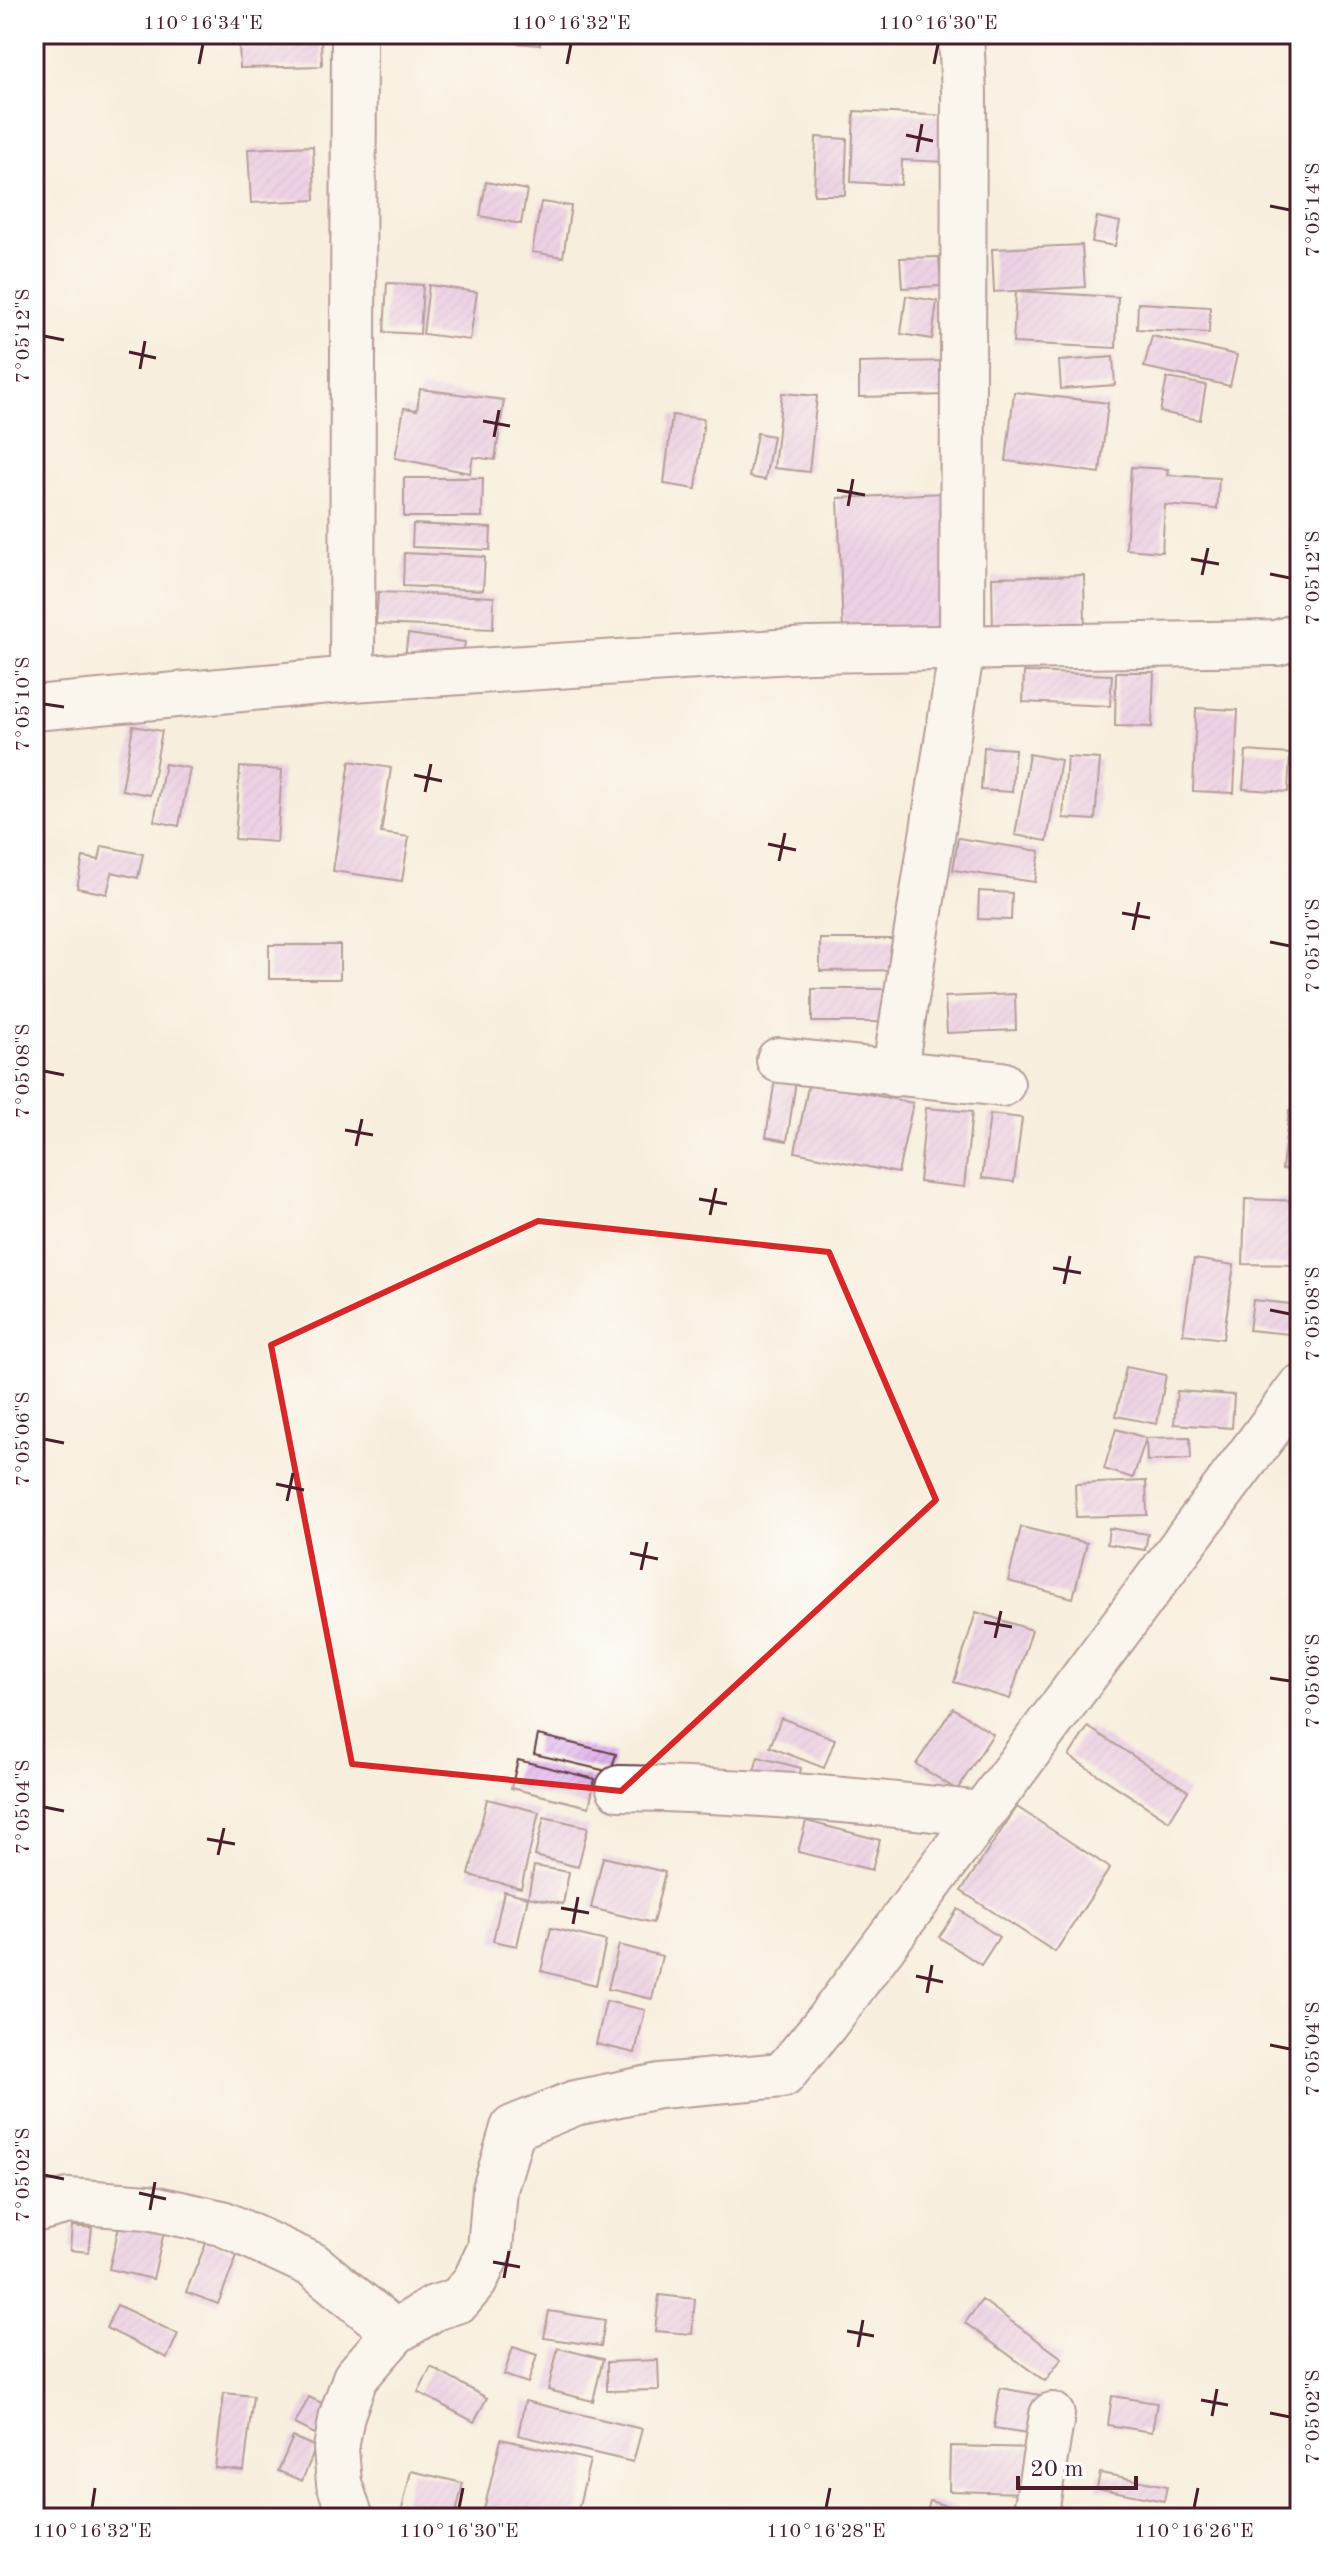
<svg xmlns="http://www.w3.org/2000/svg" width="1334" height="2552" font-family="'Old Standard TT',serif">
<style>
.building{fill:url(#building-hatch)}
.lines{fill:none;stroke-linecap:round;stroke-linejoin:round}
.minor-casing{stroke:#643e46;stroke-width:48}
.minor{stroke:#fff;stroke-width:44}
.marked{fill:none;stroke:#d62828;stroke-width:6;stroke-linejoin:round}
.ticks{fill:none;stroke:#4a1f2b;stroke-width:3}
.neatline{fill:none;stroke:#4a1f2b;stroke-width:3}
.ticks-label{font-size:20px;text-anchor:middle;fill:#4a1f2b}
</style>
<defs>
<pattern id="building-hatch" width="6" height="6" patternUnits="userSpaceOnUse" patternTransform="scale(2)"><rect width="6" height="6" fill="#deaeeb"/><path d="M-1 1l2-2M0 6l6-6M5 7l2-2" fill="none" stroke="#c095ca"/></pattern>
</defs>
<rect width="100%" height="100%" fill="#fff"/>
<filter id="ink" filterUnits="userSpaceOnUse"><feTurbulence type="fractalNoise" baseFrequency=".0125" numOctaves="2"/><feDisplacementMap in="SourceGraphic" scale="16" xChannelSelector="R" yChannelSelector="G"/><feConvolveMatrix kernelMatrix="1 2 1 2 8 2 1 2 1" color-interpolation-filters="sRGB"/></filter>
<filter id="wash" filterUnits="userSpaceOnUse"><feTurbulence type="fractalNoise" baseFrequency=".006" numOctaves="4" result="noise"/><feDisplacementMap in="SourceGraphic" scale="32" xChannelSelector="R" yChannelSelector="G"/><feGaussianBlur stdDeviation="1.8" result="paint"/><feColorMatrix in="noise" values="0 0 0 0 0 0 0 0 0 0 0 0 0 0 0 0 0 1.4 0 .05"/><feComposite in="paint" operator="in"/></filter>
<g filter="url(#wash)">
<rect width="100%" height="100%" fill="#f8eede"/>
<g id="blocks">
<g class="building">
<path d="M479 34H541L540 45 478 40Z"/>
<path d="M321 39 322 66 240 68 239 41Z"/>
<path d="M854 111 949 116 947 162 902 160 901 185 851 182Z"/>
<path d="M816 137 847 139 845 195H814Z"/>
<path d="M313 146 315 200 251 203 248 149Z"/>
<path d="M486 182 527 190 521 224 480 216Z"/>
<path d="M541 202 571 206 563 257 532 252Z"/>
<path d="M1097 217 1120 222 1115 246 1092 242Z"/>
<path d="M1082 245 1085 287 994 292 992 249Z"/>
<path d="M939 257 941 286 902 288 900 258Z"/>
<path d="M387 283 423 285 420 334 384 332Z"/>
<path d="M429 285 477 292 470 340 423 334Z"/>
<path d="M1016 291 1118 297 1116 348 1013 343Z"/>
<path d="M906 296 937 301 932 339 901 334Z"/>
<path d="M1138 303 1210 307 1209 333 1137 329Z"/>
<path d="M1152 336 1237 355 1230 386 1144 367Z"/>
<path d="M1113 357 1115 385 1061 389 1059 361Z"/>
<path d="M946 361 948 395 859 397V363Z"/>
<path d="M1167 378 1206 385 1200 420 1160 412Z"/>
<path d="M420 389 504 400 495 460 473 457 470 473 395 458 404 408 417 410Z"/>
<path d="M1014 392 1108 403 1100 473 1006 461Z"/>
<path d="M782 393 817 396 809 472 774 468Z"/>
<path d="M672 415 704 419 696 489 664 484Z"/>
<path d="M757 433 773 436 765 480 749 477Z"/>
<path d="M1131 467 1168 469 1167 475 1219 478 1217 509 1165 505 1162 552 1126 549Z"/>
<path d="M404 478H483L482 517H404Z"/>
<path d="M945 493 951 630 843 634 838 498Z"/>
<path d="M413 524 491 528 490 550 412 547Z"/>
<path d="M404 553 485 557 483 590 403 586Z"/>
<path d="M1084 575 1085 632 993 633 992 577Z"/>
<path d="M378 592 494 597 493 629 376 624Z"/>
<path d="M408 634 465 642 462 664 405 657Z"/>
<path d="M1024 672 1112 675 1110 706 1023 702Z"/>
<path d="M1116 672H1154L1152 727 1115 726Z"/>
<path d="M1196 708 1238 710 1234 793 1193 791Z"/>
<path d="M133 726 162 731 150 795 122 790Z"/>
<path d="M984 747 1015 749 1012 792 981 790Z"/>
<path d="M1246 751 1290 754 1288 792 1243 789Z"/>
<path d="M1029 754 1061 760 1047 841 1015 835Z"/>
<path d="M1067 757 1100 759 1095 820 1063 818Z"/>
<path d="M350 761 391 768 381 833 409 837 402 881 333 871Z"/>
<path d="M165 764 190 768 179 826 154 821Z"/>
<path d="M240 767 282 770 277 842 235 839Z"/>
<path d="M958 838 1040 851 1035 882 953 870Z"/>
<path d="M102 846 143 854 138 878 112 872 107 894 77 888 83 857 99 860Z"/>
<path d="M979 891 1012 893 1011 920 978 919Z"/>
<path d="M820 939H906L907 970 820 971Z"/>
<rect x="269" y="945" width="71" height="34"/>
<rect x="812" y="989" width="83" height="33"/>
<path d="M1015 994 1016 1030 947 1033 945 997Z"/>
<path d="M775 1079 796 1081 787 1141 766 1137Z"/>
<path d="M809 1082 913 1103 898 1173 795 1152Z"/>
<path d="M926 1108 972 1112 964 1187 919 1182Z"/>
<path d="M1289 1110 1300 1111V1171L1282 1169Z"/>
<path d="M990 1114 1022 1118 1014 1182 982 1178Z"/>
<path d="M1245 1199 1300 1201V1265L1243 1264Z"/>
<path d="M1194 1259 1234 1265 1223 1339 1183 1334Z"/>
<path d="M1253 1300 1300 1305V1335L1249 1330Z"/>
<path d="M1126 1367 1166 1375 1157 1424 1116 1416Z"/>
<path d="M1177 1391 1234 1395 1232 1428 1174 1424Z"/>
<path d="M1116 1429 1146 1438 1133 1478 1104 1469Z"/>
<path d="M1190 1437 1191 1459 1147 1461 1146 1438Z"/>
<path d="M1146 1481 1147 1515 1076 1517 1075 1484Z"/>
<path d="M1021 1527 1087 1543 1073 1598 1008 1581Z"/>
<path d="M1109 1528 1148 1534 1145 1550 1107 1544Z"/>
<path d="M976 1612 1032 1630 1010 1699 954 1682Z"/>
<path d="M953 1708 993 1734 957 1790 916 1764Z"/>
<path d="M781 1718 835 1739 824 1768 770 1747Z"/>
<path d="M1088 1727 1188 1791 1169 1821 1069 1756Z"/>
<path d="M538 1735 616 1754 611 1772 534 1754Z"/>
<path d="M758 1757 801 1768 796 1790 752 1778Z"/>
<path d="M518 1760 595 1779 589 1807 511 1788Z"/>
<path d="M487 1799 539 1812 521 1888 469 1875Z"/>
<path d="M1017 1807 1110 1868 1055 1952 961 1891Z"/>
<path d="M544 1817 588 1827 578 1867 535 1856Z"/>
<path d="M806 1821 880 1840 872 1870 798 1852Z"/>
<path d="M603 1857 665 1872 653 1923 591 1908Z"/>
<path d="M534 1866 569 1872 563 1904 528 1897Z"/>
<path d="M504 1891 528 1897 517 1946 493 1941Z"/>
<path d="M958 1909 999 1937 981 1965 939 1937Z"/>
<path d="M551 1928 606 1941 596 1985 541 1971Z"/>
<path d="M619 1945 662 1956 652 1999 608 1989Z"/>
<path d="M606 2001 645 2010 635 2053 596 2044Z"/>
<path d="M121 2218 165 2228 153 2279 109 2269Z"/>
<path d="M72 2226 92 2228 89 2252 70 2250Z"/>
<path d="M207 2241 238 2253 218 2304 186 2292Z"/>
<path d="M659 2295 695 2299 692 2334 655 2331Z"/>
<path d="M982 2300 1062 2358 1045 2381 965 2323Z"/>
<path d="M117 2305 178 2334 167 2358 106 2328Z"/>
<path d="M549 2311 605 2320 601 2346 544 2338Z"/>
<path d="M513 2347 537 2355 528 2383 504 2375Z"/>
<path d="M558 2348 603 2359 593 2401 548 2390Z"/>
<path d="M658 2360 659 2390 607 2391V2362Z"/>
<path d="M431 2367 487 2398 474 2422 418 2392Z"/>
<path d="M1000 2388 1046 2396 1041 2435 994 2428Z"/>
<path d="M224 2393 253 2396 244 2471 215 2468Z"/>
<path d="M1112 2396 1157 2403 1152 2432 1108 2425Z"/>
<path d="M309 2397 338 2411 325 2439 295 2424Z"/>
<path d="M525 2401 642 2429 633 2462 518 2435Z"/>
<path d="M293 2437 316 2447 302 2481 278 2471Z"/>
<path d="M501 2439 590 2460 576 2518H482Z"/>
<path d="M950 2446 1033 2448 1032 2493 949 2491Z"/>
<path d="M411 2471 463 2483 455 2518H400Z"/>
<path d="M1100 2473 1167 2486 1164 2501 1097 2488Z"/>
<path d="M930 2501 984 2517V2518H925Z"/>
</g>
</g>
</g>
<g filter="url(#ink)">
<use href="#blocks" fill-opacity="0" stroke="#643e46" stroke-width="2"/>
<g class="lines">
<defs>
<g id="minor">
<path d="M352 679 354 34"/>
<path d="M34 708 352 679 808 650 1277 643 1300 635"/>
<path d="M779 1060 1002 1084"/>
<path d="M894 1074 962 648 964 93 961 34"/>
<path d="M619 1788C740 1790 860 1800 980 1814"/>
<path d="M34 2210 68 2201 148 2207 222 2223 313 2265 395 2332"/>
<path d="M351 2518 339 2483 336 2449 342 2415 355 2378 395 2332 434 2308 459 2300 475 2281 490 2249 495 2189 513 2128 575 2103 659 2086 783 2075 826 2023 1300 1387"/>
<path d="M1035 2518 1052 2415"/>
</g>
</defs>
<use href="#minor" class="minor-casing"/>
<use href="#minor" class="minor"/>
</g>
</g>
<path d="M0 0H1334V2552H0ZM538 1221 829 1252 936 1500 621 1791 352 1764 271 1345Z" fill="#f8eede" fill-opacity=".55" fill-rule="evenodd"/>
<path class="marked" d="M538 1221 829 1252 936 1500 621 1791 352 1764 271 1345Z"/>
<path class="ticks" d="M199 64 203 44M567 64 571 44M934 64 938 44M906 135 933 141M917 152 922 124M1270 206 1290 210M44 336 64 340M129 352 156 358M140 369 145 341M483 421 510 426M494 437 499 410M837 490 865 495M848 506 853 479M1191 559 1219 564M1270 574 1290 578M1202 575 1208 548M44 704 64 707M414 775 442 781M425 792 431 764M768 844 796 850M779 861 785 833M1122 913 1150 918M1133 930 1139 902M1270 942 1290 946M44 1071 64 1075M345 1130 373 1135M356 1146 362 1119M699 1199 727 1204M710 1215 716 1188M1053 1268 1081 1273M1064 1284 1070 1256M1270 1310 1290 1314M44 1439 64 1443M276 1484 304 1490M287 1501 293 1473M630 1553 658 1559M641 1570 647 1542M984 1622 1012 1627M995 1638 1001 1611M1270 1678 1290 1681M44 1807 64 1811M207 1839 235 1844M218 1855 224 1828M561 1908 589 1913M573 1924 578 1897M916 1976 943 1982M927 1993 932 1965M1270 2045 1290 2049M44 2175 64 2179M139 2193 166 2199M150 2210 155 2182M493 2262 520 2267M504 2278 509 2251M847 2331 874 2336M858 2347 863 2320M1201 2400 1228 2405M1270 2413 1290 2417M1212 2416 1217 2389M92 2508 95 2488M459 2508 463 2488M826 2508 830 2488M1194 2508 1198 2488"/>
<rect width="1334" height="2552" fill="none" stroke="#fff" stroke-width="88"/>
<path d="M1018 2476v12h118v-12" fill="none" stroke="#4a1f2b" stroke-width="4"/>
<text x="1030" y="2476" font-size="24" fill="#4a1f2b" stroke="#ffffff" stroke-width="6" paint-order="stroke">20 m</text>
<rect x="44" y="44" width="1246" height="2464" class="neatline"/>
<g class="ticks-label">
<text x="203" y="29">110°16'34"E</text>
<text x="571" y="29">110°16'32"E</text>
<text x="938" y="29">110°16'30"E</text>
<text transform="translate(1312 210) rotate(-90)" y="7">7°05'14"S</text>
<text transform="translate(22 336) rotate(-90)" y="7">7°05'12"S</text>
<text transform="translate(1312 578) rotate(-90)" y="7">7°05'12"S</text>
<text transform="translate(22 704) rotate(-90)" y="7">7°05'10"S</text>
<text transform="translate(1312 946) rotate(-90)" y="7">7°05'10"S</text>
<text transform="translate(22 1071) rotate(-90)" y="7">7°05'08"S</text>
<text transform="translate(1312 1314) rotate(-90)" y="7">7°05'08"S</text>
<text transform="translate(22 1439) rotate(-90)" y="7">7°05'06"S</text>
<text transform="translate(1312 1681) rotate(-90)" y="7">7°05'06"S</text>
<text transform="translate(22 1807) rotate(-90)" y="7">7°05'04"S</text>
<text transform="translate(1312 2049) rotate(-90)" y="7">7°05'04"S</text>
<text transform="translate(22 2175) rotate(-90)" y="7">7°05'02"S</text>
<text transform="translate(1312 2417) rotate(-90)" y="7">7°05'02"S</text>
<text x="92" y="2537">110°16'32"E</text>
<text x="459" y="2537">110°16'30"E</text>
<text x="826" y="2537">110°16'28"E</text>
<text x="1194" y="2537">110°16'26"E</text>
</g>
</svg>
